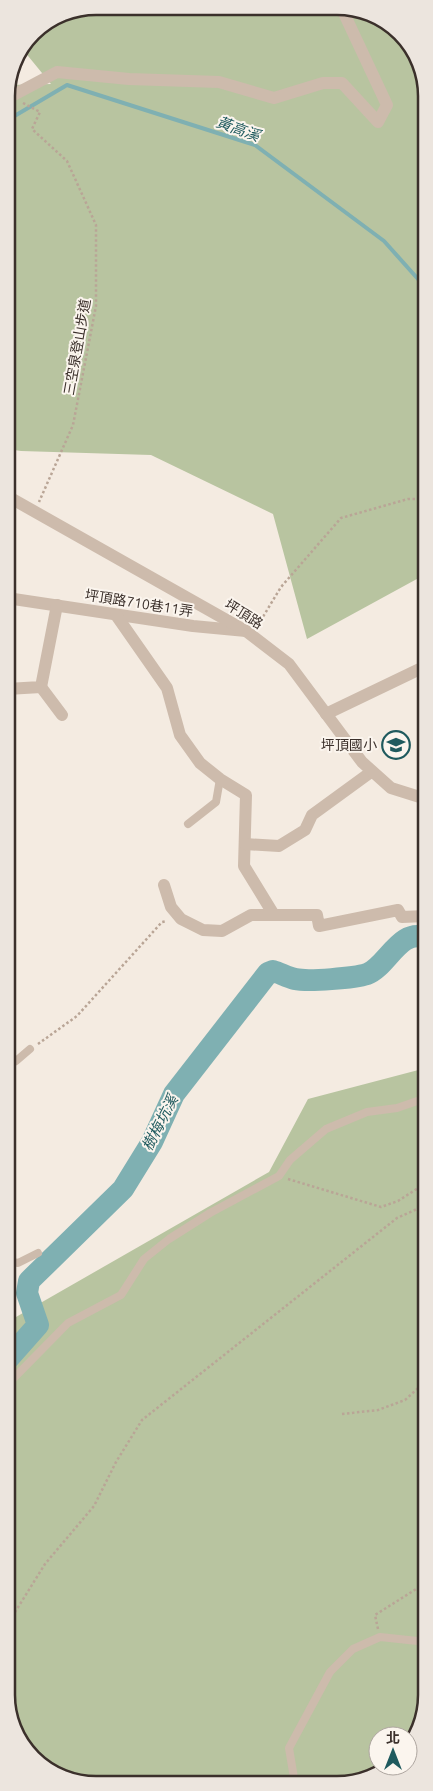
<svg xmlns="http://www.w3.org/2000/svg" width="433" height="1791" font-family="Ubuntu,'Noto Sans TC',sans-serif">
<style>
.green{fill:#b8c4a0}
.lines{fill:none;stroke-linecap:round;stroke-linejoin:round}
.stream{stroke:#7fb0b2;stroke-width:4}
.river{stroke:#7fb0b2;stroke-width:22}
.path{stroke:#b9a596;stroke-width:2.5;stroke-dasharray:2.5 2.5;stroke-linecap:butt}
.service{stroke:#cdbbac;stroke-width:8}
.minor{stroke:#cdbbac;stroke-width:12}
.tertiary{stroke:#cdbbac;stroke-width:12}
.labels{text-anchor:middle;stroke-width:4;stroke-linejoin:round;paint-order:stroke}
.street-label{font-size:14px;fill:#3b302b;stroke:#fbf5ee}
.poi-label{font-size:14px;fill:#3b302b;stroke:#fbf5ee;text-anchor:end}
.water-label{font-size:15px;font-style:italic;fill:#1f5a5e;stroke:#fbf5ee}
.rim{fill:none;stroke:#3b302b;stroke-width:2.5}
</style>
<rect width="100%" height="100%" fill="#f4ebe1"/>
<g class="green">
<path d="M96 6 360 9 404 36 426 84V574L307 639 273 514 151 455 21 451 7 449 6 90 9 85 51 84 24 51 33 32 62 13Z"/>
<path d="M426 1068 427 1701 408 1746V1736H378V1766H383L349 1784 78 1783 32 1758 7 1707V1305L16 1317 269 1172 308 1099Z"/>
</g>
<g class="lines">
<path class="stream" d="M6 121 67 85 255 145 384 241 426 288"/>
<path class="river" d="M7 1360 38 1325 27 1293 29 1281 123 1189 152 1142 174 1094 268 973 273 971C280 973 287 977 295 979 308 982 355 978 367 974 387 967 400 927 426 938"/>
<g class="path">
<path d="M23 103 40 112 32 129 67 161 96 225V306L73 425 39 502"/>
<path d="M258 625 281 587 341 518 408 499H426"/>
<path d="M38 1044 77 1016 162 922 167 921"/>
<path d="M288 1179 381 1207 398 1201 426 1183"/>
<path d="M342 1414 378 1410 405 1400 426 1381"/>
<path d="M7 1625 45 1564 94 1506 116 1462 142 1420 397 1218 426 1205"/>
<path d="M378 1629 375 1615 421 1586 427 1575"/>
</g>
<g class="service">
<path d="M188 824 216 802 220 779"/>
<path d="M7 1066 16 1061 30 1049"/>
<path d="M7 1261 18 1263 38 1253"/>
<path d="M7 1385 68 1323 121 1295 144 1259 169 1239 210 1213 279 1176 290 1160 326 1129 367 1112 397 1108 426 1098"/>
<path d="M295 1784 289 1748 330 1672 353 1649 380 1637 427 1642"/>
</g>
<g class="minor">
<path d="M6 99 57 72 129 79 219 82 274 98 323 83H342L378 122 387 105 342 9"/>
<path d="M7 598 193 626 246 631"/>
<path d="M116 615 167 688 180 735 200 763 220 779 246 795 244 866 274 915"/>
<path d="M41 687 62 715"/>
<path d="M7 689 41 687 57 605"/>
<path d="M326 714 426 666"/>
<path d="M245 844 279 846 305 830 312 815 371 772"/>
<path d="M164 885 171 907 181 919 203 930 222 931 251 915H317L319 926 398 910 402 917 426 916"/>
</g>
<path class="tertiary" d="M7 496 246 631 289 664 362 762 391 788 426 799"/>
</g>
<defs>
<symbol id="school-ring" viewBox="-11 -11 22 22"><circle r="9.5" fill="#fbf5ee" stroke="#1f5a5e" stroke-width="1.5"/><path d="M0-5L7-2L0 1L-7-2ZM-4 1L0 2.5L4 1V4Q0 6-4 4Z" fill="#1f5a5e"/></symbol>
</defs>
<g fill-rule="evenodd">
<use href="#school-ring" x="380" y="729" width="32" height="32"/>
</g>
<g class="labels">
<g class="street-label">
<text transform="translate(77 347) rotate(-80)" y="5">三空泉登山步道</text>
<text transform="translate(139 603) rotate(9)" y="5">坪頂路710巷11弄</text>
<text transform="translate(244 614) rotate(32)" y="5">坪頂路</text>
</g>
<g class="poi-label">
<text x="377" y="750">坪頂國小</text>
</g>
<g class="water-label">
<text transform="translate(238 129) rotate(20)" y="5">黃高溪</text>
<text transform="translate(160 1123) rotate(-63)" y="5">樹梅坑溪</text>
</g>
</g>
<path d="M0 0H433V1791H0ZM96 15H337A81 81 0 0 1 418 96V1695A81 81 0 0 1 337 1776H96A81 81 0 0 1 15 1695V96A81 81 0 0 1 96 15Z" fill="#ece5de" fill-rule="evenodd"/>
<path class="rim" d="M96 15H337A81 81 0 0 1 418 96V1695A81 81 0 0 1 337 1776H96A81 81 0 0 1 15 1695V96A81 81 0 0 1 96 15Z"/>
<g transform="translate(393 1751)"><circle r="24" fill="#fbf5ee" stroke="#aea6a0"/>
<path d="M0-4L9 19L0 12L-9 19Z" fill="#1f5a5e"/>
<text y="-8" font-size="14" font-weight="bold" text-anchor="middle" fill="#3b302b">北</text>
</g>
</svg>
